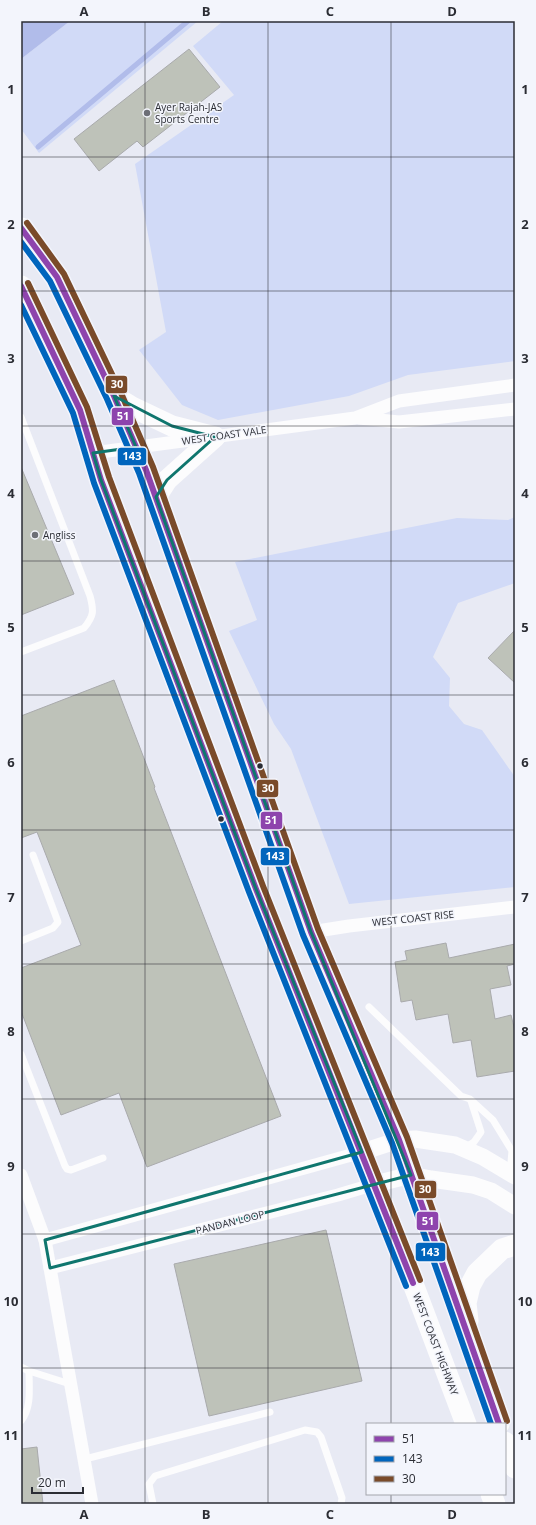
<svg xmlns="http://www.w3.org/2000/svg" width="536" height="1525" font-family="'Open Sans',sans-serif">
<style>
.green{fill:#d1daf7}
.water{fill:#b1bcea}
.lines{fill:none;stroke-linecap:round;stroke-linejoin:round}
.stream{stroke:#b1bcea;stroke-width:5}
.building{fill:#bec2b9;stroke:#a9aaac}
.service{stroke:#fcfcfd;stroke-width:7}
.minor{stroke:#fcfcfd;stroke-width:13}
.tertiary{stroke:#fcfcfd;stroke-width:17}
.primary{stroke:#fcfcfd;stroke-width:21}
.bus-1-casing{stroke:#f3f5fc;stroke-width:9}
.bus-2-casing{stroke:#f3f5fc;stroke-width:9}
.bus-3-casing{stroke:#f3f5fc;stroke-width:9}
.bus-1{stroke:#8e44ad;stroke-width:6}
.bus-2{stroke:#0065bd;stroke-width:6}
.bus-3{stroke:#7a4b2a;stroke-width:6}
.marked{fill:none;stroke:#0f766e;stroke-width:3;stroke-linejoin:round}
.grid{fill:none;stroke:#2b2d34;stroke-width:1;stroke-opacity:0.55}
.poi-dot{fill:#6d6f77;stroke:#f3f5fc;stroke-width:1.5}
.bus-dot{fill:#2b2d34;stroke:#f3f5fc;stroke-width:1.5}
.labels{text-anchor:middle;stroke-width:3;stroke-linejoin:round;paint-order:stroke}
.poi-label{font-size:10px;fill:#2b2d34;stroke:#f3f5fc;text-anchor:start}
.street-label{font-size:10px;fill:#2b2d34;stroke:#f3f5fc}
.line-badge{stroke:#f3f5fc;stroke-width:1.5}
.badge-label{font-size:11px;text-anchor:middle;font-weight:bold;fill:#fff}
.neatline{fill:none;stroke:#2b2d34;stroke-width:1.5}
.grid-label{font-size:13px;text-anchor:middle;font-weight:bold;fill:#2b2d34}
</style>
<rect width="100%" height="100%" fill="#e8eaf4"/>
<g class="green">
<path d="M70 21H198L39 153 21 129V59Z"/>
<path d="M223 21H515V361L408 375 349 396 218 420 182 405 139 350 166 332 135 164 234 95 193 46Z"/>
<path d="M515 517V583L458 603 433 657 450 678 449 706 464 724 482 730 515 777V887L349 904 291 749 274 724 229 631 257 620 235 562 457 518 508 520Z"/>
</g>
<path class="water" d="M21 21H70L21 59Z"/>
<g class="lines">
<path class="stream" d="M38 147 188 21"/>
</g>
<g class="building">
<path d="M189 49 220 87 143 147 137 141 99 171 74 139Z"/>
<path d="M21 467 74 594 21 615Z"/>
<path d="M515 630V683L488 658Z"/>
<path d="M114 680 155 787 154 788 281 1116 147 1167 119 1093 61 1115 21 1011V968L81 945 37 832 21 838V716Z"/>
<path d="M446 943 449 958 515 944V964L507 966 511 985 490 989 495 1019 511 1015 515 1031V1071L477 1077 471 1040 453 1043 448 1014 416 1020 412 1000 401 1002 395 962 407 960 405 951Z"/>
<path d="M326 1230 362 1381 209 1416 174 1264Z"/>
<path d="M37 1447 43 1504H21V1449Z"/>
</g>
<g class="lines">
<g class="service">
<path d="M21 417 90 596C94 611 94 616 84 628L21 652"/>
<path d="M21 941 53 928 58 922 33 855"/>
<path d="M369 1007 461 1096 470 1099 493 1120 512 1151 510 1173"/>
<path d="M21 1054 65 1166 67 1169 71 1170 103 1158"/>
<path d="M465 1148 474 1142 481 1132 471 1101"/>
<path d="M21 1367 29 1371 70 1384"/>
<path d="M21 1421C32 1408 29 1387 29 1371"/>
<path d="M85 1459 270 1412"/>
<path d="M153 1504 149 1484 155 1476 305 1430 317 1432 321 1437 342 1498 341 1504"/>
</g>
<g class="minor">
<path d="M359 418 399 422 515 409"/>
<path d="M93 453 355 418 399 401 515 385"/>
<path d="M311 932 349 926 515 907"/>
<path d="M21 1175 45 1240 92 1504"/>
<path d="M45 1240 362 1152"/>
<path d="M50 1268 338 1195 375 1184"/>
</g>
<g class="tertiary">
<path d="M362 1152 399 1140 415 1139 455 1145 483 1157 515 1176"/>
<path d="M375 1184 411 1175 431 1179 473 1185 491 1191 515 1206"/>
</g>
<g class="primary">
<path d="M21 228 57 277 114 396 146 470 311 932 399 1140 499 1424"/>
<path d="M21 286 80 410 101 480 256 889 389 1220 466 1424"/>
<path d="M114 396 132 407 172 426 215 437"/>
<path d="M156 497 167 480 215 437"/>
<path d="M468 1321 466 1303 470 1286 477 1273 502 1249 515 1245"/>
<path d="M505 1442 515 1468"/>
<path d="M491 1494 495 1504"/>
</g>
<defs>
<g id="bus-1">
<path d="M21 228 57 277 114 396 146 470 311 932 399 1140 499 1424"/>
<path d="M21 286 80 410 101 480 256 889 413 1283"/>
</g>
<g id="bus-2">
<path d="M21 242 50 281 107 399 139 473 303 935 392 1143 491 1424"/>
<path d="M21 305 73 413 94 483 249 892 406 1286"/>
</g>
<g id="bus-3">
<path d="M27 223 64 274 121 393 153 467 318 929 407 1137 507 1421"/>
<path d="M28 283 87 407 109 477 263 886 420 1280"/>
</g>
</defs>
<use href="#bus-1" class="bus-1-casing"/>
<use href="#bus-2" class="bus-2-casing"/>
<use href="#bus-3" class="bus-3-casing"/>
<use href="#bus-1" class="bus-1"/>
<use href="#bus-2" class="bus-2"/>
<use href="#bus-3" class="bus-3"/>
</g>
<path class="marked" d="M114 396 172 426 215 437 167 480 156 497 311 932 411 1175 50 1268 45 1240 362 1152 256 889 101 480 93 453 136 447Z"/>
<path class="grid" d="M145 21V1504M268 21V1504M391 21V1424M21 157H515M21 291H515M21 426H515M21 561H515M21 695H515M21 830H515M21 964H515M21 1099H515M21 1234H515M21 1368H515M391 1494V1504"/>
<g class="poi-dot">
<circle cx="147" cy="113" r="4"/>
<circle cx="35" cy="535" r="4"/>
</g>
<g class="bus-dot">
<circle cx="260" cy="766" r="3.5"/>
<circle cx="221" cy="819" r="3.5"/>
</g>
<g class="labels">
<g class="poi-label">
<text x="155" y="111">Ayer Rajah-JAS<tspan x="155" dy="12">Sports Centre</tspan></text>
<text x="43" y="539">Angliss</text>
</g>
<g class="street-label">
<text transform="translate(224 435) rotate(-8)" y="4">WEST COAST VALE</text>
<text transform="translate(413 918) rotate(-6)" y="4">WEST COAST RISE</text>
<text transform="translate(230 1222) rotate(-14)" y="4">PANDAN LOOP</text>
<text transform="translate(436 1344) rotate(69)" y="4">WEST COAST HIGHWAY</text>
</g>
</g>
<g class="line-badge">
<rect x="105" y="375" width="23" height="19" rx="4" fill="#7a4b2a"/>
<rect x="111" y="407" width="23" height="19" rx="4" fill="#8e44ad"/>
<rect x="117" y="447" width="30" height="19" rx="4" fill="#0065bd"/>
<rect x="256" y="779" width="23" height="19" rx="4" fill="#7a4b2a"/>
<rect x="260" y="811" width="23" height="19" rx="4" fill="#8e44ad"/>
<rect x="260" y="847" width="30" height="19" rx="4" fill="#0065bd"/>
<rect x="414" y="1180" width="23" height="19" rx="4" fill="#7a4b2a"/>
<rect x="416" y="1211" width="23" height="20" rx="4" fill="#8e44ad"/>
<rect x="415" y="1242" width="31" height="20" rx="4" fill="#0065bd"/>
</g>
<g class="badge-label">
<text x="117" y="388">30</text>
<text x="123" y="420">51</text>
<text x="132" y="460">143</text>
<text x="268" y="792">30</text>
<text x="271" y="824">51</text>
<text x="275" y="860">143</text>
<text x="425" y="1193">30</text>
<text x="428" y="1225">51</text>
<text x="430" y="1256">143</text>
</g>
<rect width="536" height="1525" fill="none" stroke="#f3f5fc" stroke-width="44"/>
<rect x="366" y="1423" width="140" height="72" fill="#f3f5fc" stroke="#a3a5ac"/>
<rect x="374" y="1436" width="20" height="6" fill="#8e44ad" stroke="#a3a5ac"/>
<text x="402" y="1443" font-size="12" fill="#2b2d34">51</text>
<rect x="374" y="1456" width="20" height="6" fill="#0065bd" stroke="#a3a5ac"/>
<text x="402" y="1463" font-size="12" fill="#2b2d34">143</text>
<rect x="374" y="1476" width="20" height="6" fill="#7a4b2a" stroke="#a3a5ac"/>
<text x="402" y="1483" font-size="12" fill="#2b2d34">30</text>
<path d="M32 1487v6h51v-6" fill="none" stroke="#2b2d34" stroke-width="2"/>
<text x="38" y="1487" font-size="12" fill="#2b2d34" stroke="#f3f5fc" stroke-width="3" paint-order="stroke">20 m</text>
<rect x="22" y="22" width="492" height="1481" class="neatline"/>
<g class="grid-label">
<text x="84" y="16">A</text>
<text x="206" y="16">B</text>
<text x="330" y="16">C</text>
<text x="452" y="16">D</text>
<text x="11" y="94">1</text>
<text x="525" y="94">1</text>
<text x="11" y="229">2</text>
<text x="525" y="229">2</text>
<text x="11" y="363">3</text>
<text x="525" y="363">3</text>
<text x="11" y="498">4</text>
<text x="525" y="498">4</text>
<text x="11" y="632">5</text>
<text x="525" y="632">5</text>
<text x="11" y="767">6</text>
<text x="525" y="767">6</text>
<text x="11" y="902">7</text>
<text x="525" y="902">7</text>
<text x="11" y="1036">8</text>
<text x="525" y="1036">8</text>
<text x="11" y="1171">9</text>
<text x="525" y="1171">9</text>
<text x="11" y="1306">10</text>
<text x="525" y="1306">10</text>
<text x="11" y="1440">11</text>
<text x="525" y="1440">11</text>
<text x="84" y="1519">A</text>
<text x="206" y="1519">B</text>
<text x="330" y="1519">C</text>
<text x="452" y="1519">D</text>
</g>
</svg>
